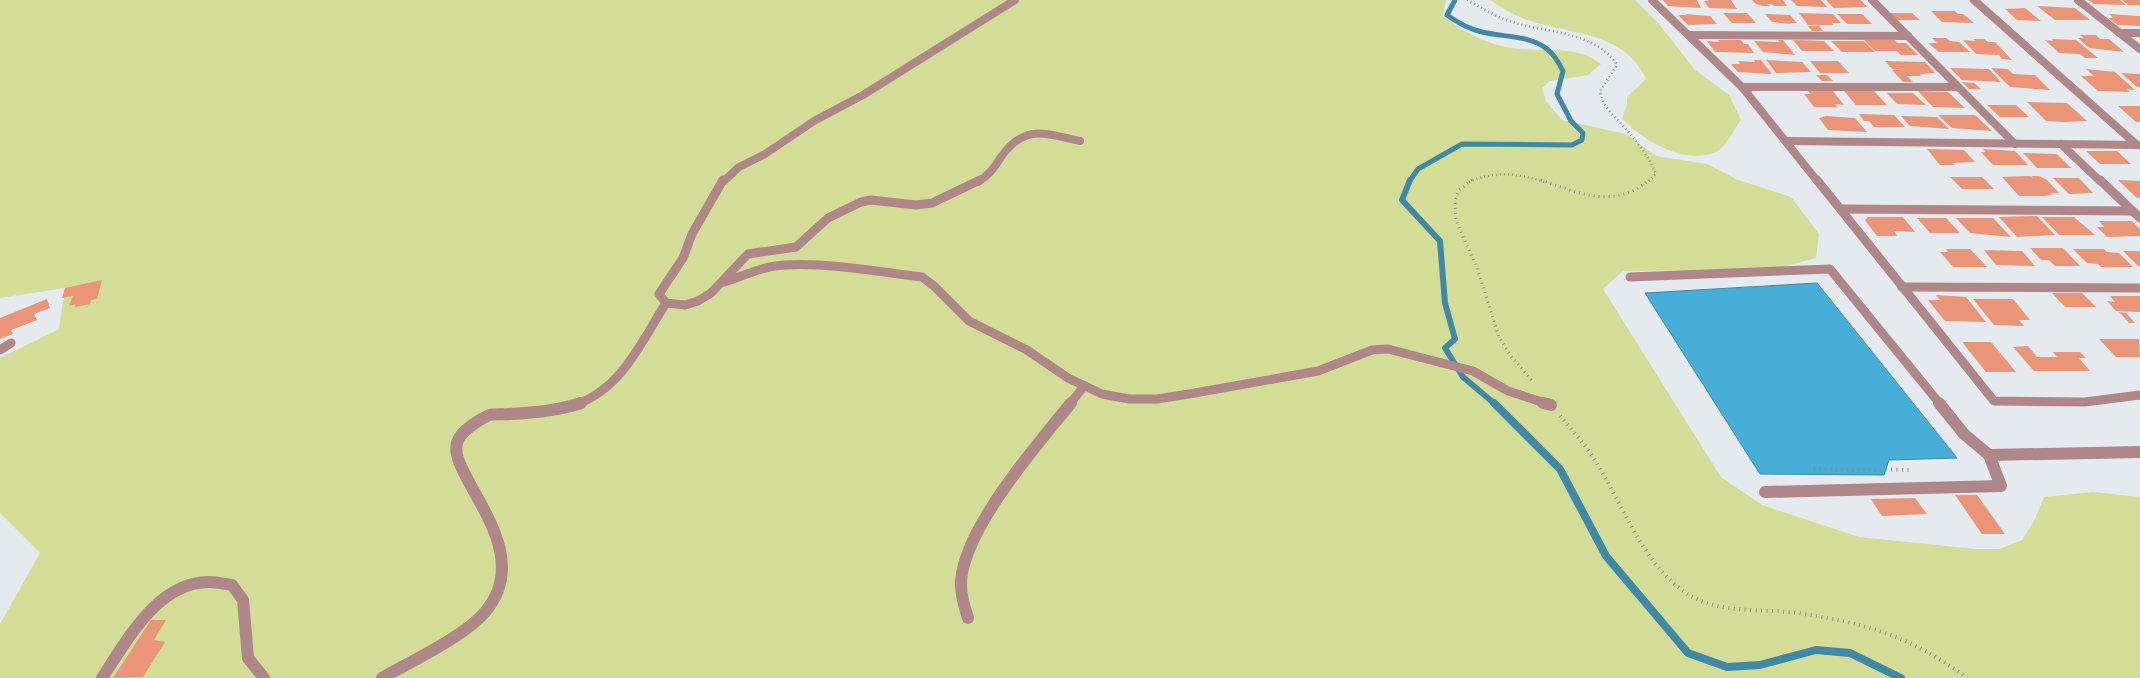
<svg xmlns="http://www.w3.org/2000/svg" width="2140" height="678" font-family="Inter,sans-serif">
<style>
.green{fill:#d3dd98}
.water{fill:#46aed7;stroke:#3f89a6}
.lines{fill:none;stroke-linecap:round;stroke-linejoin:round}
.stream-far2{stroke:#3f89a6;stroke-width:5}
.stream-far1{stroke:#3f89a6;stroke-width:6}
.stream{stroke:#3f89a6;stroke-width:8}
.building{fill:#ea9578}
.path-far2{stroke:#898d90;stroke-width:2.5;stroke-dasharray:1 3;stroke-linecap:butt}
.path-far1{stroke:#898d90;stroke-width:3;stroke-dasharray:1 4;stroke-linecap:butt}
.path{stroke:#898d90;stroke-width:4;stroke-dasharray:1 4.5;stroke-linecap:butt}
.minor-far2{stroke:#b08788;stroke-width:8}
.minor-far1{stroke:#b08788;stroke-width:9}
.minor{stroke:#b08788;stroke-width:12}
</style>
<rect width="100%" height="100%" fill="#e5eaef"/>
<g class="green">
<path d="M0 0H1446L1443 16C1463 32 1486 44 1512 48 1543 53 1575 44 1601 64L1588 75 1550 81 1542 88 1546 101 1562 120 1626 134 1656 156 1707 164 1736 179 1791 197 1819 234 1816 258 1775 269 1623 271 1603 289 1721 477 1762 505 1859 537 1975 549H1999L2022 540 2034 521 2044 497 2093 492 2140 497V678H0V624L40 553 0 513V358L59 329 65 288 0 298Z"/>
<path d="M1490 0H1635L1659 24 1695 70 1729 95 1741 120C1736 127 1725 147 1718 151 1687 167 1643 141 1622 118L1627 105V97L1646 79C1625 32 1573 35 1531 21 1517 17 1502 8 1490 0Z"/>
</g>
<path class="water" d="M1817 283 1957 458 1889 460 1884 475 1760 474 1645 293Z"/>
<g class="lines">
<path class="stream-far2" d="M1409 182 1418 169 1462 144 1572 145 1582 140 1583 133 1571 121 1557 94 1563 71C1559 63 1554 54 1547 49 1530 35 1502 37 1482 32 1469 29 1458 23 1447 15L1455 0"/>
<path class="stream-far1" d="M1410 180 1402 200 1440 241 1445 303 1455 339 1445 348 1463 377 1495 404"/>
<path class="stream" d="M1494 403 1560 469 1606 556 1688 653 1727 667 1760 665 1816 650 1850 653 1901 678"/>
</g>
<g class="building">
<path d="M1663 0H1697L1701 8 1668 6Z"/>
<path d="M1711 0H1731L1737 9 1709 8 1704 1Z"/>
<path d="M1752 0H1783L1787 6H1774L1772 4H1767L1770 6H1762L1756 4Z"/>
<path d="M1791 0H1821L1827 7 1797 6Z"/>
<path d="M1826 0H1861L1867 7 1834 8Z"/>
<path d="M2088 0H2120L2126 5 2094 4Z"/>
<path d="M2122 0H2140V5H2128Z"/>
<path d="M2037 6 2075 8 2090 20H2055Z"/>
<path d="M2025 8 2041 21 2017 20 2005 9Z"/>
<path d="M1931 11H1955L1958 14H1963L1974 23 1942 22Z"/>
<path d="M1723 13H1747L1756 23H1732Z"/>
<path d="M1799 13 1833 14 1841 23H1832L1833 25H1808Z"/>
<path d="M1889 13H1912L1920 20H1897Z"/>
<path d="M1685 14 1710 16 1717 24 1688 25 1678 15H1687Z"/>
<path d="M1765 14 1790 15 1797 23H1789L1791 24 1772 22Z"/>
<path d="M1837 14H1862L1872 24H1847Z"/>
<path d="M2109 14 2140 16V26L2118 25 2108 18H2114Z"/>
<path d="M1808 26H1819L1823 31H1812Z"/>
<path d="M2080 35H2096L2100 39H2109L2124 52 2089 48 2078 38H2084Z"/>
<path d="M1932 38H1946L1950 41 1959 42 1970 52H1939L1928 43H1937Z"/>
<path d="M1973 39H1984L1988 42H1995L2012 60 2002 59 1999 55 1976 54 1963 40 1976 41Z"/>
<path d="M2052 39 2076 40 2098 58H2085L2080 54 2059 53 2045 40 2053 41Z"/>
<path d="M1718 40H1741L1744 44H1748L1754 53 1715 52 1707 41 1719 42Z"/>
<path d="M1778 40H1783L1795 55 1763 52 1754 41 1779 42Z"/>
<path d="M1793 40 1824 41 1834 51H1802Z"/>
<path d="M1864 40H1894L1897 43H1906L1918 55H1901L1897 51H1875Z"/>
<path d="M1831 41H1864L1875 52H1842Z"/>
<path d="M1754 60H1761L1772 74 1738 72 1731 64H1740L1738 61 1755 62Z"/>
<path d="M1766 60 1802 62 1811 72 1776 73Z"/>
<path d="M1810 61H1838L1849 73H1820Z"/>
<path d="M1885 61 1925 62 1935 73 1920 74 1921 76H1907L1913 82H1903L1892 70 1903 69H1892Z"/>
<path d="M1950 68 1989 69 2001 82 1962 80Z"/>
<path d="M1991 68 2008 69 2013 74 2035 75 2050 90 2010 87Z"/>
<path d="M2086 69 2115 72 2135 90 2127 89 2130 92 2098 91 2081 76H2094Z"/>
<path d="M2121 73 2140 74V87H2137Z"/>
<path d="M1816 75H1827L1833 81H1822Z"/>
<path d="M1962 82 1974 83 1981 89H1969Z"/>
<path d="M1808 91H1833L1844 105 1835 104 1837 107H1814L1804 94H1811Z"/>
<path d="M1844 91H1874L1887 105H1856Z"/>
<path d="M1918 91 1948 92 1965 108 1933 107Z"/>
<path d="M1887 93H1913L1926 105 1897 104Z"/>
<path d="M2027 102 2067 103 2087 121 2065 122 2046 121Z"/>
<path d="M1987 105H2016L2029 117H2000Z"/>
<path d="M2118 106H2140V122H2136Z"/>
<path d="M1859 114 1894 115 1905 127H1874L1869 121H1864Z"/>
<path d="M1938 115H1975L1992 131 1952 128Z"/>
<path d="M1826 116 1855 118 1867 132 1828 130 1819 118Z"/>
<path d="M1901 116 1937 117 1949 129 1910 126Z"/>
<path d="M1927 149 1964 150 1975 162 1952 163 1955 165H1940Z"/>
<path d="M1983 149 2015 151 2028 165H1993L1981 152H1986Z"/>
<path d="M2086 151H2117L2131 164H2100Z"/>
<path d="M2023 153 2057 154 2071 168H2037Z"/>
<path d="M2029 176 2033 178 2031 176H2039L2047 180 2059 193H2050L2052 195 2045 196H2019L2002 177Z"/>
<path d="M1950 177H1982L1994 189H1962Z"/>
<path d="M2053 178H2079L2093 193 2069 194Z"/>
<path d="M2118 180 2140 181V198H2137Z"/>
<path d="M2037 216 2055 235 2017 237 1999 217Z"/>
<path d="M1868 217H1903L1915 232 1894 231 1897 236H1877L1865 220Z"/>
<path d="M2042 217H2074L2095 235H2059Z"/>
<path d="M1917 218H1946L1960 233H1930Z"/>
<path d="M1956 218H1993L2011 237 1970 233Z"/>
<path d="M2099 221H2132L2140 229V236L2107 237 2097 227H2104Z"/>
<path d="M2030 248H2063L2080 266H2055L2049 260H2041Z"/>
<path d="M1946 249H1970L1987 267H1953L1940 252H1948Z"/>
<path d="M2073 249H2104L2107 252 2119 253 2133 267H2101L2098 264 2087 263Z"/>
<path d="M1984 250 2022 251 2035 266 1996 265Z"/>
<path d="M2123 251H2140V266H2138Z"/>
<path d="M102 280 97 299 91 300 90 304 75 307 76 304 69 306 73 296 62 298 65 288Z"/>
<path d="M2052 293H2082L2096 307H2065Z"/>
<path d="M1936 295 1966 297 1986 322 1945 321 1928 300H1940Z"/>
<path d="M2110 296H2140V312L2116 311 2107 301 2115 302Z"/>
<path d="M47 299 50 308 34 314 37 320 11 330 13 334 0 339V318Z"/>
<path d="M1973 299H2013L2030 320H2019L2024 326 1994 325Z"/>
<path d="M2119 312 2126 313 2135 323H2129Z"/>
<path d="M2099 339H2139L2140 357H2116Z"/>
<path d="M1962 342H1991L2016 372H1986Z"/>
<path d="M2028 346 2037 357H2057L2053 352H2080L2086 358H2079L2090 371H2034L2013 347Z"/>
<path d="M1955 495H1977L2005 534H1982Z"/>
<path d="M1915 498 1927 514 1882 516 1871 499Z"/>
<path d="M151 620H166L154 640 165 642 143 677 113 678Z"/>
</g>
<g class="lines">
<g class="path-far2">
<path d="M1467 0C1482 8 1496 17 1512 22 1547 33 1595 31 1617 65L1600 91C1603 108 1615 117 1626 129 1638 143 1649 157 1656 174L1648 182"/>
<path d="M1469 182C1493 171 1520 173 1544 182"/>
</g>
<g class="path-far1">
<path d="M1472 180 1459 190 1455 201 1456 221 1477 268 1499 337 1510 355 1533 382"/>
<path d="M1541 180C1578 193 1614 210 1649 180"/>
</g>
<g class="path">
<path d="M1560 416C1574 432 1588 448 1599 467 1625 510 1642 560 1683 591 1716 615 1759 608 1797 613 1865 623 1911 636 1967 678"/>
<path d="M1814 469 1910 470"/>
</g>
<g class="minor-far2">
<path d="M1652 0 1742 87 1818 182"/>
<path d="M1872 0 2015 144"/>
<path d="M1974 0 2137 145"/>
<path d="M2078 0 2140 49"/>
<path d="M2120 33H2140"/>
<path d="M1689 35 1908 36"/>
<path d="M1742 87H1958"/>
<path d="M1786 141 2140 145"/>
<path d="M2061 144 2101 182"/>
<path d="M723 182 739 167 765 154 814 121 863 95 1015 0"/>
<path d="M978 182C989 175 994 168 1001 157 1025 123 1045 134 1080 141"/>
</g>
<g class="minor-far1">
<path d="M723 180 692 234 683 258 659 294 666 303 685 305 698 301 711 293 748 254 796 247 828 218 861 202 871 200 916 205 932 203 980 180"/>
<path d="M1817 180 1994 401 2085 402 2140 395"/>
<path d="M2100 180 2140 218"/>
<path d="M1841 209 2132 211"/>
<path d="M1630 277 1830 269 1940 404"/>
<path d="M721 283C741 277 763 266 784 265 827 262 879 272 922 277L934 286 969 321 1027 350 1068 378 1102 394 1129 399H1157L1189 394 1318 371 1372 350 1388 349 1473 371 1508 391 1548 404"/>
<path d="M1902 287 2140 288"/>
<path d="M0 350 11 343"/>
<path d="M577 404C622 388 642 341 666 303"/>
<path d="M1070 404 1084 386"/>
</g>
<g class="minor">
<path d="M1543 403 1551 405"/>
<path d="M1989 455 2140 452"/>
<path d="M1765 492 2001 486 1989 455 1964 434 1939 403"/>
<path d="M968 618C964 606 960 593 961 581 965 527 1037 445 1071 403"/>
<path d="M102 678C127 641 157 582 209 582 217 582 225 584 232 585L243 600 248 658 264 678"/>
<path d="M382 678C410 662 465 636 485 612 540 547 442 472 458 440 462 431 477 421 487 416 493 413 502 415 509 414 530 413 561 410 581 403"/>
</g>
</g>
</svg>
